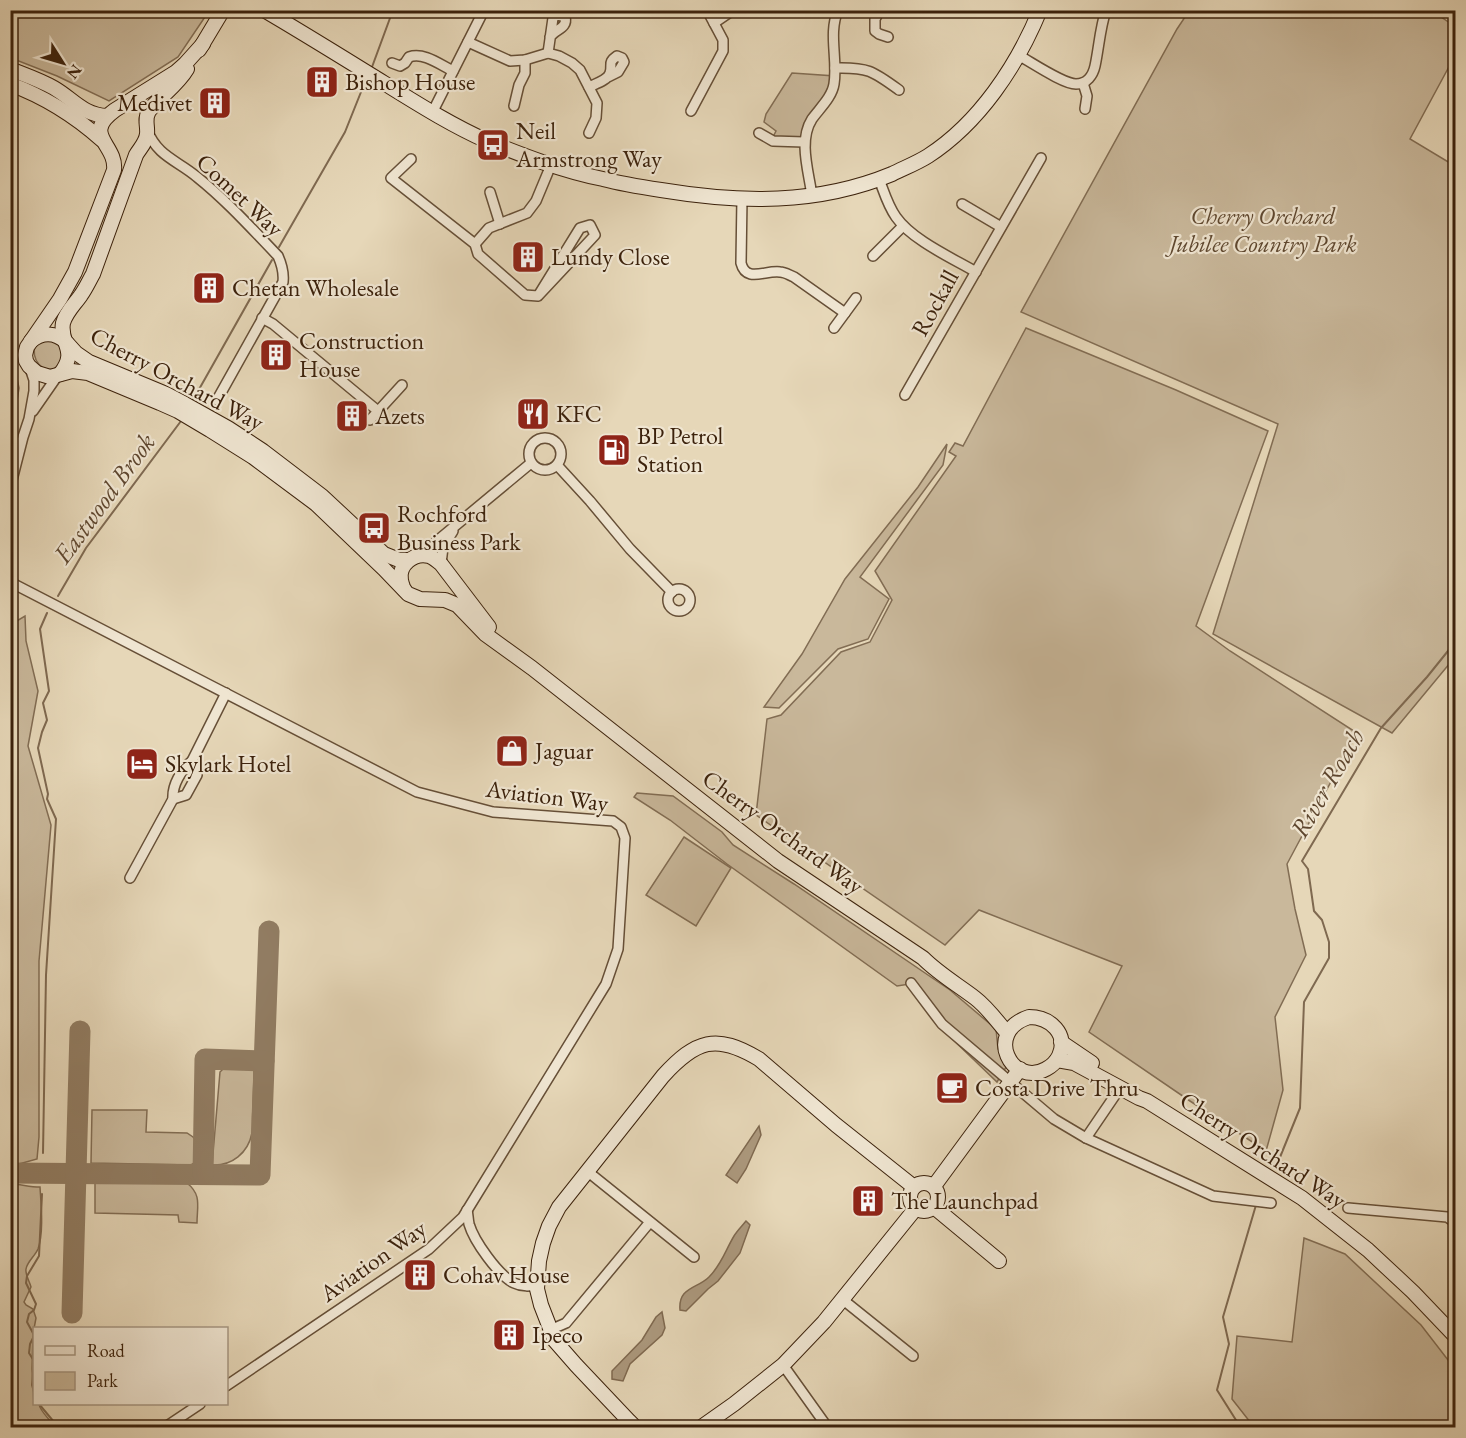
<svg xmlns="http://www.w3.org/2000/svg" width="1466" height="1438" font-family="'EB Garamond',serif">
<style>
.green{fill:#c9b89b;stroke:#826d54;stroke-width:1.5}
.water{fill:#ac997e;stroke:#7f6950;stroke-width:1.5}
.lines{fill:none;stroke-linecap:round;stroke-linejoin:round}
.stream{stroke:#7f6950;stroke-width:2}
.taxiway{stroke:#917c62;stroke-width:21}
.street-casing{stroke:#664f37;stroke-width:12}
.secondary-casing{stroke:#3c220c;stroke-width:16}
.street{stroke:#efe5d1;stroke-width:9}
.secondary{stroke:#efe5d1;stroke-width:14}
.labels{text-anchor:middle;stroke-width:4.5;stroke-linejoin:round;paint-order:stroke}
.poi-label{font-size:24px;fill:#3c220c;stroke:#efe5d1;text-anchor:start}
.street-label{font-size:24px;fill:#3c220c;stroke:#efe5d1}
.park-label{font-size:24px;font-style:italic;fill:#5f4830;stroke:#efe5d1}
.water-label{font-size:26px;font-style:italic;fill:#5e462e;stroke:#efe5d1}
</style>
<rect width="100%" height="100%" fill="#e6d7b8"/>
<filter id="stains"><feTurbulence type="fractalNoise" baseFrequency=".00333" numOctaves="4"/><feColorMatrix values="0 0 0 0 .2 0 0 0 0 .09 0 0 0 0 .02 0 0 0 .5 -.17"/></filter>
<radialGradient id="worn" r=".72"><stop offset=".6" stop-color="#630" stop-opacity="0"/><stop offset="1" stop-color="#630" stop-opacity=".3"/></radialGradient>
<g class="green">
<path d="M10 11 11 10 209 11 178 57 109 101 57 76 11 58Z"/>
<path d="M1189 11H1432L1453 25H1455V61L1451 63 1410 139 1455 166V657L1392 733 1213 634 1278 424 1021 312 1177 29Z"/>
<path d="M792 73 835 76 804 142 773 137 776 131 764 122 766 114Z"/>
<path d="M1026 328 1176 390 1268 431 1196 626 1230 651 1357 733 1287 864 1295 909 1306 955 1275 1017 1283 1090 1266 1151 1190 1101 1089 1032 1122 966 979 910 945 945 756 815 767 719 781 715 841 652 870 642 892 600 875 571 956 456 949 452 955 443 963 446Z"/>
<path d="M55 337 66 354C63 357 60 364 57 367 44 376 29 359 36 344Z"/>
<path d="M11 350 19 388 11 440 10 350Z"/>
<path d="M947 444 943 465 860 577 889 599 868 639 838 649 779 708 764 707 802 654 845 579 918 487Z"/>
<path d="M25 616 26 641 38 691 28 746 51 825 39 961V1137L37 1159 19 1164H11L10 625Z"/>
<path d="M637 793 673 796 722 832 733 845 794 884 950 990 996 1029 998 1049 1008 1064 997 1082 944 1031 916 983 897 986 727 864 670 820 634 797Z"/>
<path d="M684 837 731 868 696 926 646 895Z"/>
<path d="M227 1065H250L254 1071C254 1084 253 1096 253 1109 252 1117 253 1125 252 1133 248 1153 232 1166 212 1165L220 1072Z"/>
<path d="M92 1110H147L146 1132 187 1133 193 1137 198 1143C197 1151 200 1162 190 1165L91 1163Z"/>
<path d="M95 1183H187C202 1195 197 1206 197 1223L179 1222 178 1215 95 1213Z"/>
<path d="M10 1184C21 1184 28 1187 40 1187 41 1204 44 1232 38 1249 35 1256 27 1262 26 1269 25 1275 30 1282 31 1287L24 1302 26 1305 33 1309 36 1318 33 1334 32 1369 34 1404H39C40 1412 51 1420 55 1427H11Z"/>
<path d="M1304 1238 1345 1254 1421 1325 1455 1369V1427H1254L1232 1399 1237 1336 1292 1342Z"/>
</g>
<g class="water">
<path d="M759 1126 761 1135 746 1169 737 1183 726 1175Z"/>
<path d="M746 1221 750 1225 740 1253 718 1281 708 1289 686 1311 680 1310C678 1287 697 1289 709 1277 722 1264 725 1251 734 1236 737 1231 742 1226 746 1221Z"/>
<path d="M662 1312 665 1328 662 1335 630 1364 623 1381 612 1379V1371L642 1340 656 1317Z"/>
</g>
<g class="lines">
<g class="stream">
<path d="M372 67 393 10"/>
<path d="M279 247 345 132 365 82"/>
<path d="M193 400 272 260"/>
<path d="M58 596 86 548 181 421"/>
<path d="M43 1153 46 975 56 819 47 799 48 794 38 748 42 732 47 720 43 703 49 691 40 629 47 613"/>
<path d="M1276 1167 1300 1108 1304 1002 1329 958V942L1322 920 1314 911 1308 869 1302 861 1381 728 1427 677 1456 641"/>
<path d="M34 1335 27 1322 29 1314 34 1310 36 1304 26 1283 27 1276 39 1256 42 1194"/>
<path d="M34 1336 30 1344 29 1353 34 1361 32 1385 34 1392"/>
<path d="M39 1404 59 1428"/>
<path d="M1241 1428 1217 1390 1229 1344 1223 1317 1256 1205"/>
</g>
<g class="taxiway">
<path d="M10 1173 260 1175 269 931"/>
<path d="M203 1174 205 1059 264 1061"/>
<path d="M72 1313 80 1031"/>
</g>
<defs>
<g id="street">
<path d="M880 10 875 19V31L879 34 888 37"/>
<path d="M714 23 733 10"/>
<path d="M468 42 510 61 525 60 548 53 559 56 572 63 580 70 597 103 596 118 589 133"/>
<path d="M548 53 553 18 557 15 565 17C568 28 556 29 550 37"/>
<path d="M1018 55C1031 62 1063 84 1076 84 1087 84 1093 75 1095 66 1099 47 1100 28 1106 10"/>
<path d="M392 63 400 66 405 63 409 57C424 52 439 64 453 71"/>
<path d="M835 68C868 67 873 71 899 90"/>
<path d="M1083 83 1087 96 1085 109"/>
<path d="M589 87C595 84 608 80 610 73 613 64 607 63 617 56L622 58 624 62 618 72 608 77"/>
<path d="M514 106 519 85 525 73V60"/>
<path d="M691 111 723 51V40L707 10"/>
<path d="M432 113 484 10"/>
<path d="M147 130C158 157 177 160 197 177 227 201 252 229 278 256 282 265 284 273 283 282L217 400"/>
<path d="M759 133 773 141 804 142"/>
<path d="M411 159 391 178 475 244 478 254 525 295 538 296 595 235 590 225 580 228 538 296"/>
<path d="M879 179C884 192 888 206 896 217 912 240 952 258 976 272"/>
<path d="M490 192 500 224"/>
<path d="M812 196C809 172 798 141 812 119 820 108 832 97 834 84 838 59 828 34 838 10"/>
<path d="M742 198 741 263C746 283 765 270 780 272 785 272 789 275 794 277L845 313 856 298"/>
<path d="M962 204 1001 227"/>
<path d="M475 244 489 228 527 213 536 201 551 165"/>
<path d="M873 256 903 226"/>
<path d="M262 318 273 324 378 411"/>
<path d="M834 328 845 313"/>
<path d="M905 395 1041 158"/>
<path d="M33 411 58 375"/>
<path d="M370 420 402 385"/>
<circle cx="545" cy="454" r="16"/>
<path d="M557 465 590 501 630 549 672 592"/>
<path d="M10 488 23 437 29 419 34 391V380L30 368"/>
<path d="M420 555 531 463"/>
<path d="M441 564 443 547 453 531"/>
<path d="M10 582 417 792 493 812 613 821 621 827 625 838 618 949 606 984 463 1217 429 1249 226 1386"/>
<circle cx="679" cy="600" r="11"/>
<path d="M173 799 186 795 197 775 192 761"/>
<path d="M130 878 173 799C172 785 181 770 192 761L226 693"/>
<path d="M911 983 942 1024 1054 1119 1086 1138"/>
<path d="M1120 1088 1086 1138 1213 1196 1271 1203"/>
<path d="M587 1171 694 1257"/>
<path d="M1348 1208 1447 1217 1456 1223"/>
<path d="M467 1210C468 1214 468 1219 469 1224 474 1241 498 1275 514 1283 522 1287 530 1286 538 1285"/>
<path d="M842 1299 913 1356"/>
<path d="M550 1330 566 1323 650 1222"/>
<path d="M783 1365 828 1428"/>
<path d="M164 1428 200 1404"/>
</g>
<g id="secondary">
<path d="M264 10C305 34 345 59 384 83 418 104 451 125 487 141 524 156 563 171 603 179 622 184 641 187 661 190 740 203 817 205 892 174 904 168 917 163 928 156 979 123 1017 66 1040 10"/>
<path d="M203 44 185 64 176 72 115 110C81 135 117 144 114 170L75 272 60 299 27 347 25 355 26 361 29 366 37 373 50 377 72 371 88 373 160 403 178 411 210 430 253 457 316 504 384 569 408 594 420 599 445 600 457 605 485 634 532 668 778 861 923 958C939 974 958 985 975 998 988 1008 997 1021 1007 1033"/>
<path d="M199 50 223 10"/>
<path d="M10 69C25 75 40 80 54 88 73 99 83 115 107 116"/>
<path d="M10 84C45 97 75 116 102 140"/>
<path d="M31 341C42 332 55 332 66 342"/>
<path d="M67 343 76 353 89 362 166 394 185 404 228 428 263 451 322 496 384 554 399 560H408"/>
<path d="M60 374C79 350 59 344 63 323 66 312 75 304 81 295 86 288 89 281 93 274L136 155C140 148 146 143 147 134 148 126 144 119 149 111 160 96 177 86 187 69"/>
<path d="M404 589C403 588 401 581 401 580 398 565 414 552 429 556 433 557 437 561 441 564L489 627"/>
<path d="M1029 1017C1050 1017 1069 1034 1059 1056 1056 1062 1052 1066 1046 1069 1012 1088 983 1032 1029 1017Z"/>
<path d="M1061 1042 1092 1063"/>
<path d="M1057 1060 1074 1063 1139 1098 1147 1101 1302 1198 1368 1250 1413 1292 1456 1337"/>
<circle cx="924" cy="1197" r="14"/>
<path d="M934 1186 1020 1069"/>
<path d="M934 1207 999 1261"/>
<path d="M636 1428 629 1421 576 1365 555 1341 541 1305 537 1289 539 1261 543 1243 549 1226 559 1207 663 1076C696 1040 716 1033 759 1059L836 1125 914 1187"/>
<path d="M700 1428 734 1404 783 1365 824 1322 916 1208"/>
</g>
</defs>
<use href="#street" class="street-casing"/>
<use href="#secondary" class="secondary-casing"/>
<use href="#street" class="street"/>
<use href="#secondary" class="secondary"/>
</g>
<defs>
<symbol id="building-square" viewBox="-11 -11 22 22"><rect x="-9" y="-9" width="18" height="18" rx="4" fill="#8f2418" stroke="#efe5d1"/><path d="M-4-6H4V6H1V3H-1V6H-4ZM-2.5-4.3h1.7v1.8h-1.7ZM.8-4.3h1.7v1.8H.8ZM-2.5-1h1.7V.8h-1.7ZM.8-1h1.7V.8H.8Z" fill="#fff"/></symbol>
<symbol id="bus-square" viewBox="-11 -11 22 22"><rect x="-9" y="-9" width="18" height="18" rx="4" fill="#8f2418" stroke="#efe5d1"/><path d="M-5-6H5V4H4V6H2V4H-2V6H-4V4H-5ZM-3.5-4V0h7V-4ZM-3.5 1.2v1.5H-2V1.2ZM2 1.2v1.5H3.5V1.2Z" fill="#fff"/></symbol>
<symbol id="restaurant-square" viewBox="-11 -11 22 22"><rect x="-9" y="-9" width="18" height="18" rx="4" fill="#8f2418" stroke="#efe5d1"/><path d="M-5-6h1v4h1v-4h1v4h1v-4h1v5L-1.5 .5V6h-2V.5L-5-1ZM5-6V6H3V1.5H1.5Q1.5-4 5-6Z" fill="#fff"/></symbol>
<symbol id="fuel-square" viewBox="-11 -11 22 22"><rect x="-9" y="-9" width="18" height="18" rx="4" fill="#8f2418" stroke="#efe5d1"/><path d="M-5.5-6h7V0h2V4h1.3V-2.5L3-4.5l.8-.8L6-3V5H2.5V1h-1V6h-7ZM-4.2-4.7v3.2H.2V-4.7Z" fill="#fff"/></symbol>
<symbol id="shop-square" viewBox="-11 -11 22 22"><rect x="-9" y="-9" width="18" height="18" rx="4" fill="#8f2418" stroke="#efe5d1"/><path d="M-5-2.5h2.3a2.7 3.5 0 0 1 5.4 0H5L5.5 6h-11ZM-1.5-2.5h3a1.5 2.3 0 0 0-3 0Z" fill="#fff"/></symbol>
<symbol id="hotel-square" viewBox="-11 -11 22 22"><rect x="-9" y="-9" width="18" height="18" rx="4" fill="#8f2418" stroke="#efe5d1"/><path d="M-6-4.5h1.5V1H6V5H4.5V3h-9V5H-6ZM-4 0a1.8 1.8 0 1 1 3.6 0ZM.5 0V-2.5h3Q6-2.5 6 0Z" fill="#fff"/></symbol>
<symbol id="cafe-square" viewBox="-11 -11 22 22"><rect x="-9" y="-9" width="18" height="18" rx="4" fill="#8f2418" stroke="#efe5d1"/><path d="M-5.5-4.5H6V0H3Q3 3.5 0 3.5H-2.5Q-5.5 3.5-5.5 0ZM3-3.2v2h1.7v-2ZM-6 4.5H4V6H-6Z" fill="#fff"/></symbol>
</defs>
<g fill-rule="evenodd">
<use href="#building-square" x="303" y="63" width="38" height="38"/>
<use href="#building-square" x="196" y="84" width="38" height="38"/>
<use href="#bus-square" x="474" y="126" width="38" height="38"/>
<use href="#building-square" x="509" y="238" width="38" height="38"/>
<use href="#building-square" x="190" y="269" width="38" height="38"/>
<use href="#building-square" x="257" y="336" width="38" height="38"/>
<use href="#restaurant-square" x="514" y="395" width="38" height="38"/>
<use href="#building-square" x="333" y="397" width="38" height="38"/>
<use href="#fuel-square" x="595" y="431" width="38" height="38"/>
<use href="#bus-square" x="355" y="509" width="38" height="38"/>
<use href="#shop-square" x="493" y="732" width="38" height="38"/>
<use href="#hotel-square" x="123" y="745" width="38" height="38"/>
<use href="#cafe-square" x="933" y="1069" width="38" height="38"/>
<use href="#building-square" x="849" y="1182" width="38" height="38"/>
<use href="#building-square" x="401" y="1256" width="38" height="38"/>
<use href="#building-square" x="490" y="1316" width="38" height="38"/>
</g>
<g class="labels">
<g class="poi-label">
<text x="345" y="90">Bishop House</text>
<text x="192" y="111" text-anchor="end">Medivet</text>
<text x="516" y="139">Neil<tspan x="516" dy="28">Armstrong Way</tspan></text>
<text x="551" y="265">Lundy Close</text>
<text x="232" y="296">Chetan Wholesale</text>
<text x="299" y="349">Construction<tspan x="299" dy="28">House</tspan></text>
<text x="556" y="422">KFC</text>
<text x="375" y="424">Azets</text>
<text x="637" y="444">BP Petrol<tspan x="637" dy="28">Station</tspan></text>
<text x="397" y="522">Rochford<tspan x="397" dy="28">Business Park</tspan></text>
<text x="535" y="759">Jaguar</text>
<text x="165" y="772">Skylark Hotel</text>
<text x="975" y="1096">Costa Drive Thru</text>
<text x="891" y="1209">The Launchpad</text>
<text x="443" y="1283">Cohav House</text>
<text x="532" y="1343">Ipeco</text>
</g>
<g class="street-label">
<text transform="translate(240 195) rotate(43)" y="8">Comet Way</text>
<text transform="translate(935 303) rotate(-61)" y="8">Rockall</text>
<text transform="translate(177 379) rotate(28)" y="8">Cherry Orchard Way</text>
<text transform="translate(547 796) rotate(7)" y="8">Aviation Way</text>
<text transform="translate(783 832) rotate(36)" y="8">Cherry Orchard Way</text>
<text transform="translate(1263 1150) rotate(33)" y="8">Cherry Orchard Way</text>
<text transform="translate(373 1261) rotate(-35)" y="8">Aviation Way</text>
</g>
<g class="park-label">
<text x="1263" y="224">Cherry Orchard<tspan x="1263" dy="28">Jubilee Country Park</tspan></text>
</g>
<g class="water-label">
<text transform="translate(104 498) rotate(-54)" y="9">Eastwood Brook</text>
<text transform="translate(1327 783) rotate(-60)" y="9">River Roach</text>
</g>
</g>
<rect width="1466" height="1438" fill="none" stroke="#e6d7b8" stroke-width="36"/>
<rect x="12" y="12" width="1442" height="1414" fill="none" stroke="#3c220c" stroke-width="3"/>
<rect x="18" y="18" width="1430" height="1402" fill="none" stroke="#3c220c" stroke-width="1.5"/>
<rect x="33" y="1327" width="195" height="78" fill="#efe5d1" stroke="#a79782" stroke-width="1.5"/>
<rect x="45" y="1346" width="30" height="9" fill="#efe5d1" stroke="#a79782" stroke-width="1.5"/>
<text x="87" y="1357" font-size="18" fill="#3c220c">Road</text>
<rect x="45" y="1372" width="30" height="18" fill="#c9b89b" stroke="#a79782" stroke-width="1.5"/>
<text x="87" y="1387" font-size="18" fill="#3c220c">Park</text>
<g transform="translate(63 63) rotate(127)" stroke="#efe5d1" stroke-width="4.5" paint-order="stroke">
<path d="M0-4.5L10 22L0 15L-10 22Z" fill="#3c220c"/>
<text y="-9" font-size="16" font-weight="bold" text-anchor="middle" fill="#3c220c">N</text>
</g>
<rect width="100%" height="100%" filter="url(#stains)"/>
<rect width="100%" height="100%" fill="url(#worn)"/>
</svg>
